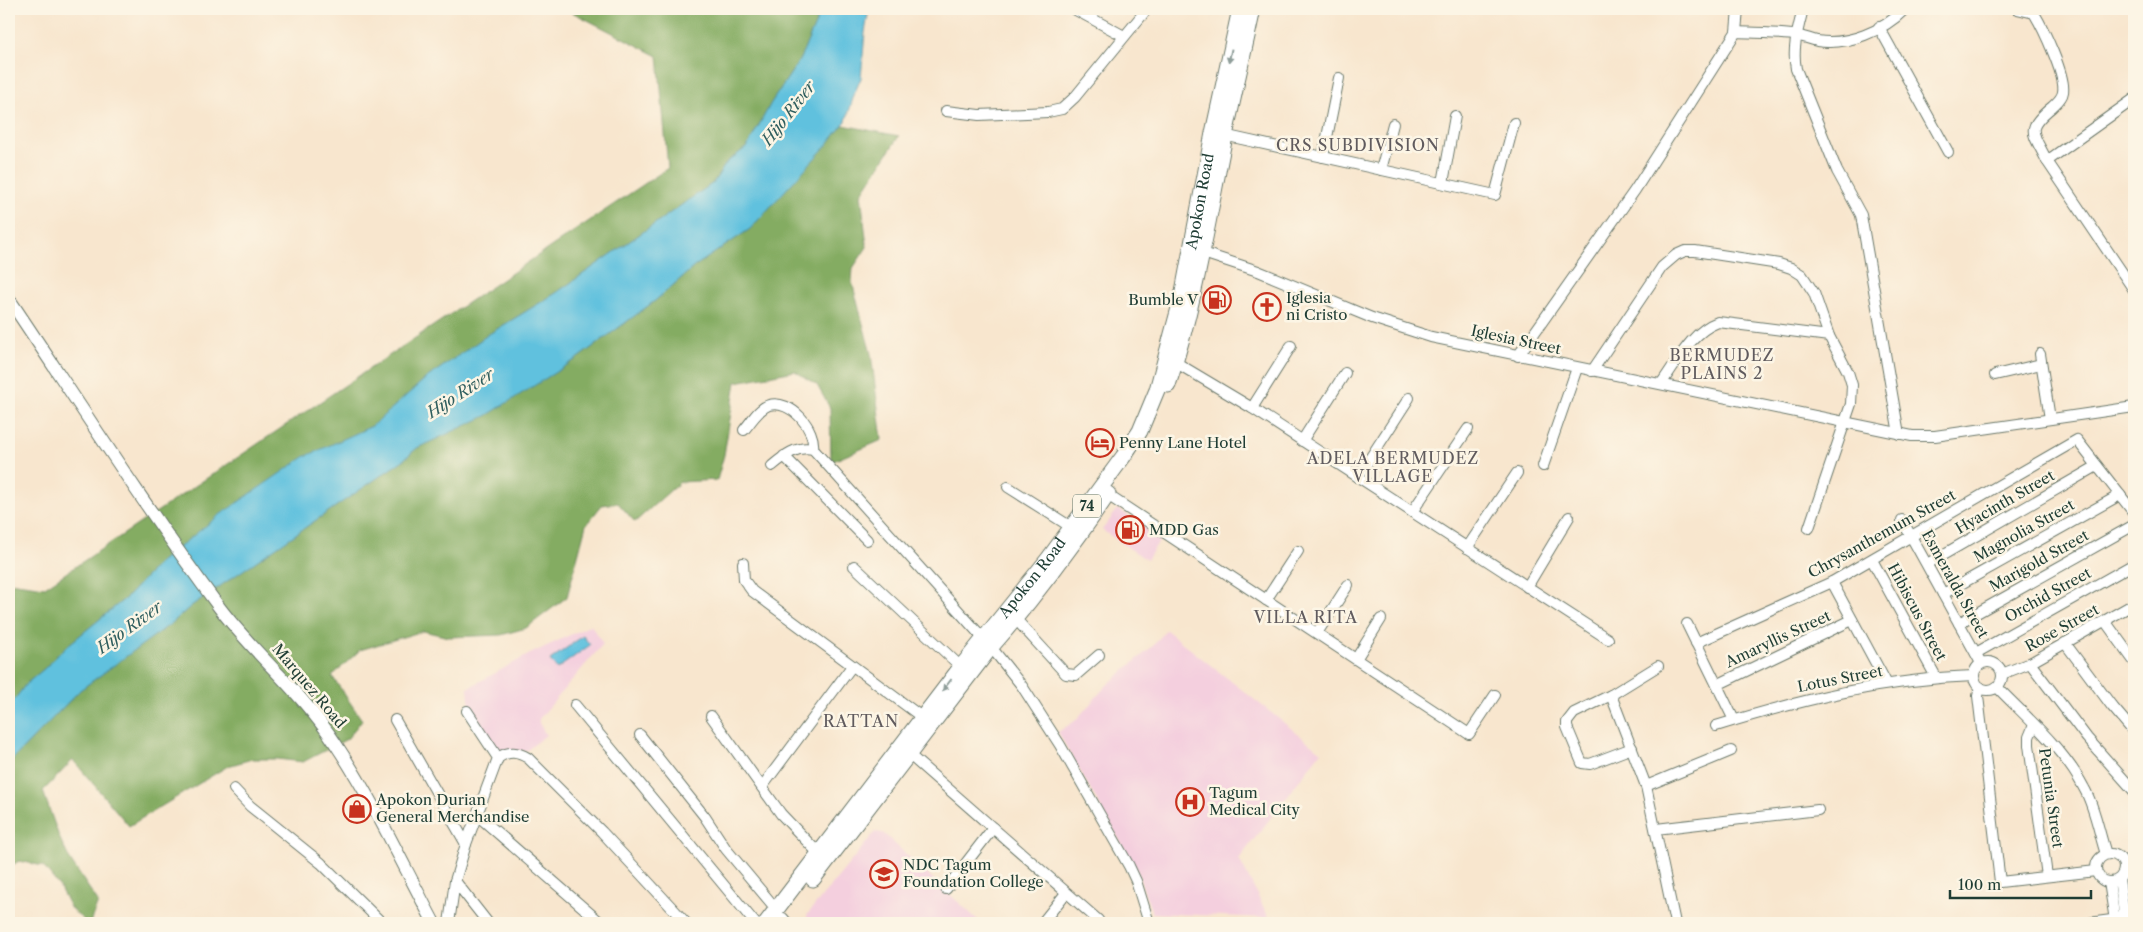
<svg xmlns="http://www.w3.org/2000/svg" width="2143" height="932" font-family="'Libre Caslon Text',serif">
<style>
.built{fill:#f4cfde}
.forest{fill:#84ac62;stroke:#52744b}
.water{fill:#60c1de;stroke:#407f89}
.lines{fill:none;stroke-linecap:round;stroke-linejoin:round}
.minor-casing{stroke:#6b786a;stroke-width:12}
.major-casing{stroke:#6b786a;stroke-width:14}
.highway-casing{stroke:#6b786a;stroke-width:17}
.minor{stroke:#fff;stroke-width:10}
.major{stroke:#fff;stroke-width:12}
.highway{stroke:#fff;stroke-width:15}
.oneway{fill:#8f9e9a}
.labels{text-anchor:middle;stroke-width:5;stroke-linejoin:round;paint-order:stroke}
.shield{fill:#fcf5e5;stroke:#617469;stroke-width:1}
.shield-label{font-size:14px;font-weight:bold;fill:#1f3d34}
.street-label{font-size:15px;fill:#1f3d34;stroke:#fcf5e5}
.poi-label{font-size:15px;fill:#1f3d34;stroke:#fcf5e5;text-anchor:start}
.water-label{font-size:16px;font-style:italic;fill:#2f5e5e;stroke:#fcf5e5}
.neighbourhood-label{font-size:16px;letter-spacing:1px;fill:#605b5e;stroke:#fcf5e5}
</style>
<rect width="100%" height="100%" fill="#fcf5e5"/>
<filter id="ink" filterUnits="userSpaceOnUse"><feTurbulence type="fractalNoise" baseFrequency=".02" numOctaves="2"/><feDisplacementMap in="SourceGraphic" scale="10" xChannelSelector="R" yChannelSelector="G"/><feConvolveMatrix kernelMatrix="1 2 1 2 8 2 1 2 1" color-interpolation-filters="sRGB"/></filter>
<filter id="wash" filterUnits="userSpaceOnUse"><feTurbulence type="fractalNoise" baseFrequency=".0096" numOctaves="4" result="noise"/><feDisplacementMap in="SourceGraphic" scale="20" xChannelSelector="R" yChannelSelector="G"/><feGaussianBlur stdDeviation="1.12" result="paint"/><feColorMatrix in="noise" values="0 0 0 0 0 0 0 0 0 0 0 0 0 0 0 0 0 1.4 0 .05"/><feComposite in="paint" operator="in"/></filter>
<g filter="url(#wash)">
<rect width="100%" height="100%" fill="#f8e6ce"/>
<g class="built">
<path d="M1118 509 1161 538 1147 560 1102 530Z"/>
<path d="M591 625 603 644 539 719V723L546 735 526 751 500 752 470 710 468 688 530 654Z"/>
<path d="M1166 630 1321 752 1239 859 1269 918 1152 913 1137 871 1058 732 1075 721 1106 686 1153 646Z"/>
<path d="M875 832 883 833 981 923H808L807 915Z"/>
</g>
<g class="forest">
<path d="M566 9H822L799 61 771 103 747 147 727 162 713 183 556 293 489 334 425 379 372 426 327 447 161 561 127 597 62 650 45 668 26 684 9 707V582L45 587 668 168 658 56Z"/>
<path d="M843 125 899 136 861 194 867 247 853 268 852 282 871 354 882 440 831 462 830 408 817 385 795 371 736 382 724 455 717 480 680 482 635 522 618 503 602 505 586 525 567 597 526 628 501 635 449 637 423 631 360 650 332 676 362 720 347 739 303 762 277 759H252L228 766 129 826 73 760 43 791 59 837 70 860 98 902 90 923H87L71 909 59 886 43 866 19 861 9 867V763L80 690 172 623 191 606 402 461 417 448 485 416 575 360 656 300 695 266 750 229Z"/>
</g>
<g class="water">
<path d="M822 9H869L865 32 861 78 855 92 846 121 826 146 750 229 695 266 656 300 575 360 486 416 417 448 402 461 191 606 172 623 80 690 9 763V707L26 684 45 668 62 650 127 597 161 561 221 514 304 457 372 426 425 379 489 334 556 293 713 183 727 162 747 147 771 103 799 61Z"/>
<path d="M583 636 590 645 557 669 550 660Z"/>
</g>
</g>
<g filter="url(#ink)">
<g class="lines">
<defs>
<g id="minor">
<path d="M1074 9 1124 36"/>
<path d="M1803 9C1798 29 1792 48 1796 69L1837 171 1861 215 1899 434"/>
<path d="M2017 9 2034 13C2043 28 2066 76 2063 92 2062 99 2056 103 2052 107 2024 130 2033 132 2047 161L2134 290"/>
<path d="M1879 27 1948 152"/>
<path d="M1736 32C1755 33 1775 33 1794 35 1802 36 1809 39 1817 41 1848 46 1883 31 1905 9"/>
<path d="M946 111 979 115 1048 112 1062 109 1075 97 1147 9"/>
<path d="M1219 134 1495 195 1514 123"/>
<path d="M1323 157 1339 78"/>
<path d="M2047 161 2134 99"/>
<path d="M1381 170 1393 124"/>
<path d="M1443 183 1455 116"/>
<path d="M1197 251 1258 271 1372 318 1431 337 1912 436H1935L2134 407"/>
<path d="M2040 354 2050 419"/>
<path d="M1518 356 1635 190 1736 32 1738 9"/>
<path d="M1170 359 1252 408 1608 639"/>
<path d="M1592 371 1662 267 1676 255 1685 251H1695L1779 264 1791 268 1802 275 1814 293 1829 336 1848 372 1852 385 1851 404 1809 528"/>
<path d="M1995 375 2041 364"/>
<path d="M1661 384C1677 362 1691 332 1718 322L1829 336"/>
<path d="M1252 408 1291 346"/>
<path d="M744 430C751 422 759 408 769 405 791 399 816 429 813 449"/>
<path d="M1302 441 1345 373"/>
<path d="M784 456 867 540"/>
<path d="M772 466C784 456 797 445 813 449L991 647 1022 686 1060 745 1129 866 1136 881 1149 923"/>
<path d="M1543 466 1577 368"/>
<path d="M1358 477 1409 398"/>
<path d="M1008 487 1071 527"/>
<path d="M1103 492 1469 734 1495 695"/>
<path d="M1412 512 1468 429"/>
<path d="M1902 520 1981 663"/>
<path d="M1467 548 1517 473"/>
<path d="M1872 560 1936 677"/>
<path d="M743 563 744 580 752 591 927 721"/>
<path d="M1927 564 2097 466"/>
<path d="M854 566 961 667"/>
<path d="M1832 582 1887 684"/>
<path d="M1527 587 1569 517"/>
<path d="M1943 594 2120 495"/>
<path d="M1266 600 1298 551"/>
<path d="M1012 615 1066 674 1076 675 1099 655"/>
<path d="M2105 621 2134 661"/>
<path d="M1959 623 2134 525"/>
<path d="M1687 624 1734 720"/>
<path d="M1317 633 1348 585"/>
<path d="M1696 643 1832 582 2077 440 2134 513"/>
<path d="M2065 643 2111 705 2134 732"/>
<path d="M1976 653 2134 564"/>
<path d="M1356 659 1381 619"/>
<circle cx="1988" cy="676" r="14"/>
<path d="M2030 663 2087 738 2134 791"/>
<path d="M2002 674 2030 663 2134 604"/>
<path d="M1717 685 1852 620"/>
<path d="M1980 687 1978 696 2000 882 2096 871"/>
<path d="M1997 687C2027 718 2064 749 2084 788 2095 807 2099 833 2106 854"/>
<path d="M1611 695 1646 786 1675 923"/>
<path d="M575 705 755 923"/>
<path d="M711 716 781 814 822 857"/>
<path d="M395 720 466 844"/>
<path d="M2034 725 2029 737V745L2047 876"/>
<path d="M1716 726C1800 700 1885 679 1974 676"/>
<path d="M640 735 705 817 726 849 777 910"/>
<path d="M1632 748 1590 764 1582 763 1567 727V722L1574 713 1611 695 1658 666"/>
<path d="M905 751 1098 920"/>
<path d="M498 758C509 750 518 752 528 758L602 832 686 923"/>
<path d="M1646 786 1731 751"/>
<path d="M762 787 852 666"/>
<path d="M234 789 250 806 321 863 382 923"/>
<path d="M477 815 601 923"/>
<path d="M1656 829 1818 810"/>
<circle cx="2110" cy="868" r="14"/>
<path d="M2119 879 2124 912 2120 922"/>
<path d="M455 881 488 923"/>
<path d="M2109 882 2114 914 2120 919"/>
<path d="M946 889 993 828"/>
<path d="M783 918 787 923"/>
<path d="M449 923 455 881 466 844 498 758 467 711"/>
<path d="M1042 923 1066 893"/>
<path d="M2089 923 2134 917"/>
</g>
<path id="major" d="M9 299C78 402 145 507 219 607 255 655 303 693 335 743 373 800 402 863 434 923"/>
<g id="highway">
<path d="M1168 385C1195 304 1208 219 1225 136 1234 93 1244 51 1253 9"/>
<path d="M813 879 991 647C1033 599 1072 547 1108 494"/>
<path id="s1" d="M766 923 961 667 1049 558 1123 457 1140 431 1157 390 1182 297 1213 133 1240 9"/>
</g>
</defs>
<use href="#minor" class="minor-casing"/>
<use href="#major" class="major-casing"/>
<use href="#highway" class="highway-casing"/>
<use href="#minor" class="minor"/>
<use href="#major" class="major"/>
<use href="#highway" class="highway"/>
</g>
<defs><path id="oneway-solid" d="M-6-.8H1V-3.2L6.5 0L1 3.2V.8H-6Z" transform="scale(1.25)"/></defs>
<g class="oneway">
<use href="#oneway-solid" transform="translate(1230 56) rotate(102)"/>
<use href="#oneway-solid" transform="translate(947 685) rotate(127)"/>
</g>
</g>
<defs>
<symbol id="fuel-ring" viewBox="-11 -11 22 22"><circle r="9.5" fill="#fcf5e5" stroke="#c8321e" stroke-width="1.5"/><path d="M-5.5-6h7V0h2V4h1.3V-2.5L3-4.5l.8-.8L6-3V5H2.5V1h-1V6h-7ZM-4.2-4.7v3.2H.2V-4.7Z" fill="#c8321e"/></symbol>
<symbol id="church-ring" viewBox="-11 -11 22 22"><circle r="9.5" fill="#fcf5e5" stroke="#c8321e" stroke-width="1.5"/><path d="M-1.2-6h2.4v3.5h3.3v2.4h-3.3V6h-2.4V-.1h-3.3v-2.4h3.3Z" fill="#c8321e"/></symbol>
<symbol id="hotel-ring" viewBox="-11 -11 22 22"><circle r="9.5" fill="#fcf5e5" stroke="#c8321e" stroke-width="1.5"/><path d="M-6-4.5h1.5V1H6V5H4.5V3h-9V5H-6ZM-4 0a1.8 1.8 0 1 1 3.6 0ZM.5 0V-2.5h3Q6-2.5 6 0Z" fill="#c8321e"/></symbol>
<symbol id="hospital-ring" viewBox="-11 -11 22 22"><circle r="9.5" fill="#fcf5e5" stroke="#c8321e" stroke-width="1.5"/><path d="M-5-5h3v3.5h4V-5h3V5h-3V1.5h-4V5h-3Z" fill="#c8321e"/></symbol>
<symbol id="shop-ring" viewBox="-11 -11 22 22"><circle r="9.5" fill="#fcf5e5" stroke="#c8321e" stroke-width="1.5"/><path d="M-5-2.5h2.3a2.7 3.5 0 0 1 5.4 0H5L5.5 6h-11ZM-1.5-2.5h3a1.5 2.3 0 0 0-3 0Z" fill="#c8321e"/></symbol>
<symbol id="university-ring" viewBox="-11 -11 22 22"><circle r="9.5" fill="#fcf5e5" stroke="#c8321e" stroke-width="1.5"/><path d="M0-5L7-2L0 1L-7-2ZM-4 1L0 2.5L4 1V4Q0 6-4 4Z" fill="#c8321e"/></symbol>
</defs>
<g fill-rule="evenodd">
<use href="#fuel-ring" x="1201" y="284" width="32" height="32"/>
<use href="#church-ring" x="1251" y="291" width="32" height="32"/>
<use href="#hotel-ring" x="1084" y="427" width="32" height="32"/>
<use href="#fuel-ring" x="1114" y="514" width="32" height="32"/>
<use href="#hospital-ring" x="1174" y="786" width="32" height="32"/>
<use href="#shop-ring" x="341" y="793" width="32" height="32"/>
<use href="#university-ring" x="868" y="858" width="32" height="32"/>
</g>
<g class="labels">
<rect class="shield" x="1073" y="494.5" width="28" height="23" rx="4"/>
<g class="shield-label">
<text x="1087" y="511">74</text>
</g>
<g class="street-label">
<text dy="5" stroke="none"><textPath href="#s1" startOffset="856">Apokon Road</textPath></text>
<text transform="translate(1516 340) rotate(12)" y="5">Iglesia Street</text>
<text transform="translate(2005 502) rotate(-30)" y="5">Hyacinth Street</text>
<text transform="translate(2024 531) rotate(-29)" y="5">Magnolia Street</text>
<text transform="translate(1882 534) rotate(-29)" y="5">Chrysanthemum Street</text>
<text transform="translate(2039 561) rotate(-29)" y="5">Marigold Street</text>
<text dy="5" stroke="none"><textPath href="#s1" startOffset="436">Apokon Road</textPath></text>
<text transform="translate(1955 584) rotate(61)" y="5">Esmeralda Street</text>
<text transform="translate(2048 595) rotate(-29)" y="5">Orchid Street</text>
<text transform="translate(1917 612) rotate(62)" y="5">Hibiscus Street</text>
<text transform="translate(2062 628) rotate(-29)" y="5">Rose Street</text>
<text transform="translate(1778 639) rotate(-25)" y="5">Amaryllis Street</text>
<text transform="translate(1840 679) rotate(-11)" y="5">Lotus Street</text>
<text transform="translate(309 686) rotate(50)" y="5">Marquez Road</text>
<text transform="translate(2051 798) rotate(82)" y="5">Petunia Street</text>
</g>
<g class="poi-label">
<text x="1286" y="303">Iglesia<tspan x="1286" dy="17">ni Cristo</tspan></text>
<text x="1198" y="305" text-anchor="end">Bumble V</text>
<text x="1119" y="448">Penny Lane Hotel</text>
<text x="1149" y="535">MDD Gas</text>
<text x="1209" y="798">Tagum<tspan x="1209" dy="17">Medical City</tspan></text>
<text x="376" y="805">Apokon Durian<tspan x="376" dy="17">General Merchandise</tspan></text>
<text x="903" y="870">NDC Tagum<tspan x="903" dy="17">Foundation College</tspan></text>
</g>
<g class="water-label">
<text transform="translate(788 113) rotate(-52)" y="6">Hijo River</text>
<text transform="translate(460 393) rotate(-33)" y="6">Hijo River</text>
<text transform="translate(129 627) rotate(-36)" y="6">Hijo River</text>
</g>
<g class="neighbourhood-label">
<text x="1358" y="151">CRS SUBDIVISION</text>
<text x="1722" y="361">BERMUDEZ<tspan x="1722" dy="18">PLAINS 2</tspan></text>
<text x="1393" y="464">ADELA BERMUDEZ<tspan x="1393" dy="18">VILLAGE</tspan></text>
<text x="1306" y="623">VILLA RITA</text>
<text x="861" y="727">RATTAN</text>
</g>
</g>
<rect width="2143" height="932" fill="none" stroke="#fcf5e5" stroke-width="30"/>
<path d="M1950 890v8h141v-8" fill="none" stroke="#1f3d34" stroke-width="2.5"/>
<text x="1958" y="890" font-size="15" fill="#1f3d34" stroke="#fcf5e5" stroke-width="4" paint-order="stroke">100 m</text>
</svg>
